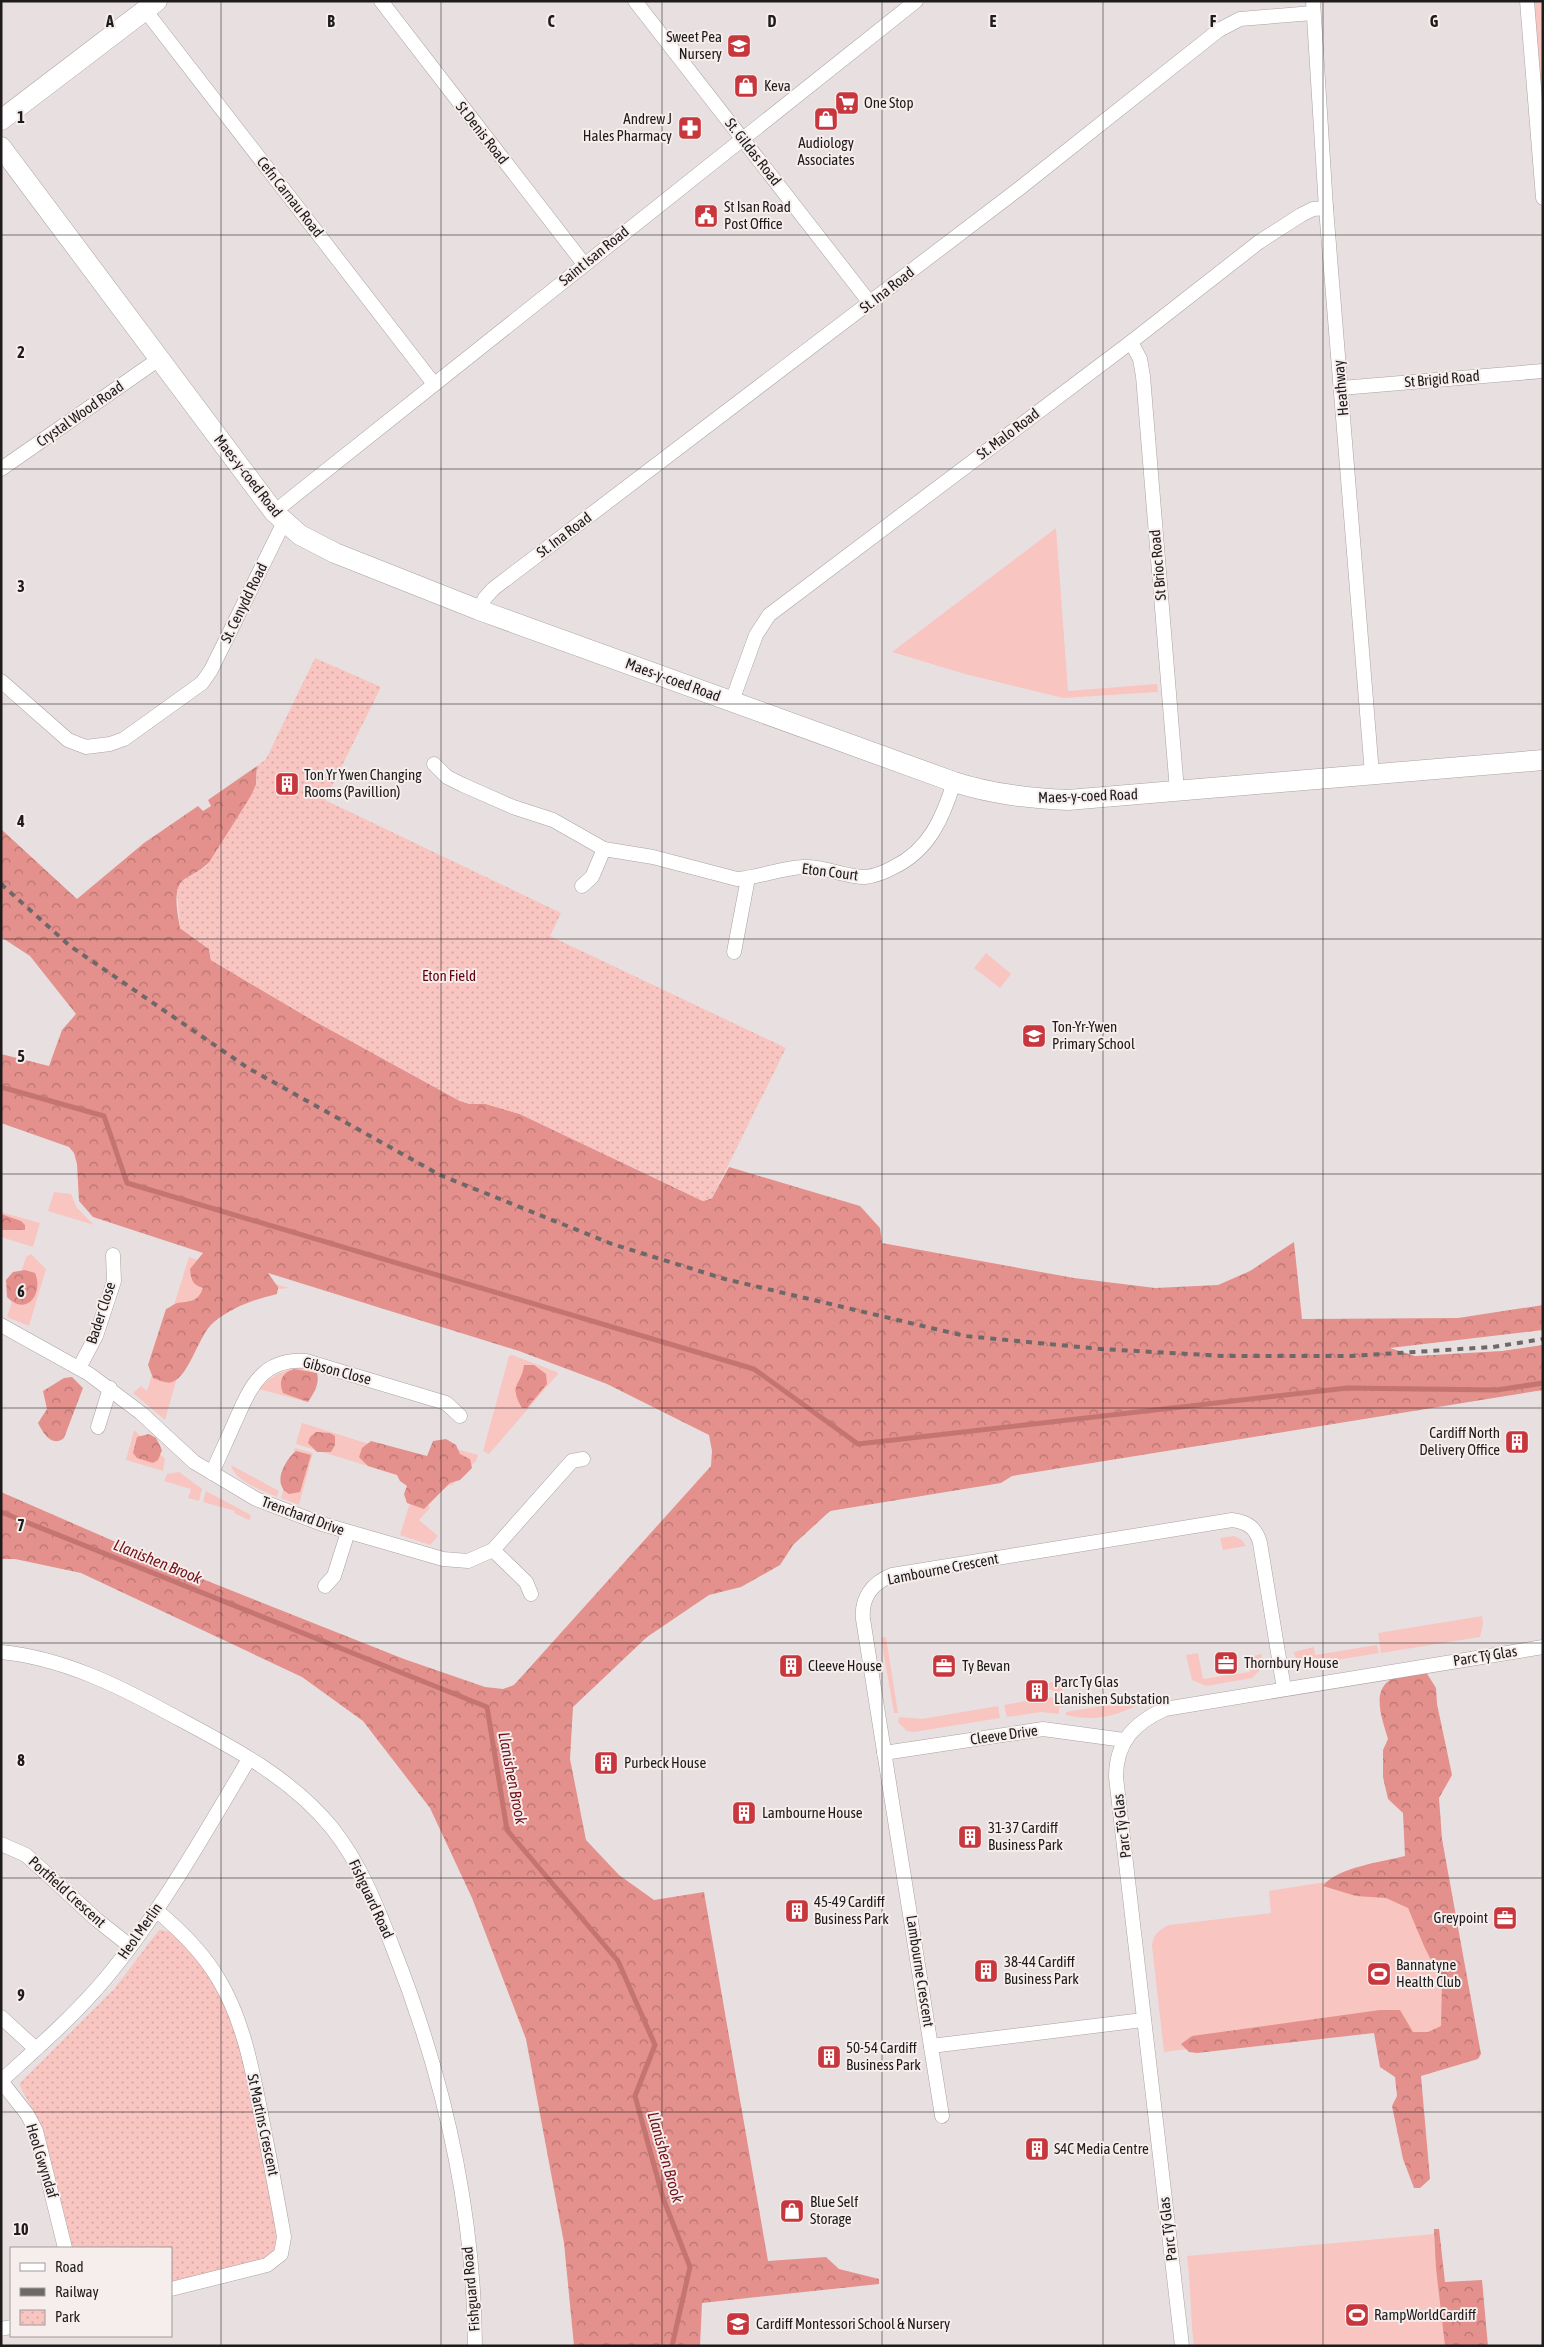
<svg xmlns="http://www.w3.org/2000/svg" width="1544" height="2347" font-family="'Asap Condensed',sans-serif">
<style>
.green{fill:#f8c5c1}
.forest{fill:url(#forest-crowns)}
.park{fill:url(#park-dots)}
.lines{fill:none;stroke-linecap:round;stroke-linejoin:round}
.stream{stroke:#c57571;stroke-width:5}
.street-casing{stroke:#a9a2a1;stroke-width:15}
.secondary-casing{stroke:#a9a2a1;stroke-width:21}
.street{stroke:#fff;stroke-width:14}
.secondary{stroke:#fff;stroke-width:20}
.rail{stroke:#6e6969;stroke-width:4;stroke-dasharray:6 6;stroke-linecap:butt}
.grid{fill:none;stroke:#1e1b1b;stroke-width:1;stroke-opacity:0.55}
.labels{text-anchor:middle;stroke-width:4;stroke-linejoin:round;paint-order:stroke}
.poi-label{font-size:15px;fill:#1e1b1b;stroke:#f6eeed;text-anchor:start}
.street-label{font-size:15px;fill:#1e1b1b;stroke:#f6eeed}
.park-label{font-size:15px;fill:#67000e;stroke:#f6eeed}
.water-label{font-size:16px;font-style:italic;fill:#751219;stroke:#f6eeed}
.grid-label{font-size:16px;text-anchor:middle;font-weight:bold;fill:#1e1b1b;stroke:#f6eeed;stroke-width:4;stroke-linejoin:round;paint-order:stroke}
</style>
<defs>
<pattern id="forest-crowns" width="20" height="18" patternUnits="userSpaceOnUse" patternTransform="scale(1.25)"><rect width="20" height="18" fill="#e4908c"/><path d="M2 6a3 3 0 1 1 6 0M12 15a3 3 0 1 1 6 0" fill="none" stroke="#b87572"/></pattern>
<pattern id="park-dots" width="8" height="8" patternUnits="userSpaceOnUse" patternTransform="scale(1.25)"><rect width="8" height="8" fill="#f8c5c1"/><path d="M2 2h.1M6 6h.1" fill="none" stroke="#d4a9a5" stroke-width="1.8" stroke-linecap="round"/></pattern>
</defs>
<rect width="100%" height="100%" fill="#e8e0e0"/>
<g class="green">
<path d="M1532 1H1543V137Z"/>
<path d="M1056 528 1068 691 1157 684 1158 692 1063 698 965 674 892 652Z"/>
<path d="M986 953 1011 974 1000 988 974 968Z"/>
<path d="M54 1192 71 1194 77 1208 94 1225 48 1211Z"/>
<path d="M1 1212 40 1223 33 1247 1 1237Z"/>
<path d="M31 1254 46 1269 29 1326 7 1317 26 1257Z"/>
<path d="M189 1257 289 1288 270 1290 219 1312 184 1353 165 1420 133 1393 141 1386 147 1391Z"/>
<path d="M512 1355 557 1372 558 1374 489 1454 483 1451 509 1356Z"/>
<path d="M304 1367 316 1370 307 1402 259 1389C271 1376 286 1368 304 1367Z"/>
<path d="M302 1423 433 1464 438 1444 478 1455 476 1461 452 1485 420 1482 296 1444Z"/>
<path d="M134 1430 165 1459 163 1471 126 1460Z"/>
<path d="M295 1448 313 1453 299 1505 281 1498Z"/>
<path d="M231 1465 279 1491 277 1497C263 1490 235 1482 231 1465Z"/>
<path d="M179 1472 202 1489 199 1501 188 1498 191 1489 164 1481 167 1474Z"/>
<path d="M416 1484 430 1508 419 1520 438 1536 430 1545 400 1535Z"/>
<path d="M206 1491 249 1514 251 1517 249 1520 234 1513 235 1511 203 1502Z"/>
<path d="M1234 1536 1242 1540 1246 1546 1223 1550 1220 1538Z"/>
<path d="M1482 1616 1483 1624 1480 1637 1381 1653 1378 1633Z"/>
<path d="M886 1637 898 1713H894L881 1638Z"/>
<path d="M1377 1645 1379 1653 1306 1665 1296 1659 1294 1652 1314 1647 1315 1655Z"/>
<path d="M1198 1653 1203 1679 1250 1672 1248 1657 1262 1654 1260 1670 1252 1678 1206 1686 1192 1680 1186 1655Z"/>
<path d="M1061 1681 1065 1706 1059 1707V1714L1041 1712 1007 1717 1004 1705 1048 1697 1062 1699V1694L1049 1689 1048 1683Z"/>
<path d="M1144 1699 1145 1701C1118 1716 1096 1722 1066 1715V1712Z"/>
<path d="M998 1706 1000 1718 914 1732 907 1731 898 1722 899 1717 922 1719Z"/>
<path d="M1421 1867 1457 2046 1383 2024 1164 2052 1152 1946C1153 1934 1159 1930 1169 1925L1271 1913 1269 1891Z"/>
<path d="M1434 2229H1439L1450 2346H1194C1190 2316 1191 2286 1187 2256L1435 2234Z"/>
</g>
<g class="forest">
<path d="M257 766 256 785 251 796 213 858C205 868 196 872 185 879 171 888 178 914 180 928L209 949 211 960 309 1018 460 1101 470 1104H486L520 1114 703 1201 712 1198 729 1167 860 1206 880 1228 882 1243 1074 1278 1155 1288 1218 1285 1250 1271 1294 1242 1302 1319 1458 1318 1543 1305V1330L1390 1348 1415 1356 1502 1351 1543 1345V1390L1012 1476 1001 1483 830 1511 793 1545 780 1565 741 1587 709 1595 647 1637 573 1707 570 1759 586 1840 619 1875 654 1900 704 1892 768 2261 826 2257 839 2269 879 2279V2284L702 2303 700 2346H574L564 2243 526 2039 472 1898 430 1808 363 1721 302 1677 81 1573 15 1559H1V1492L180 1570 404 1659 485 1687 503 1689 514 1685 711 1466 712 1451 709 1435 607 1384 519 1351 268 1273 278 1287 277 1294C255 1299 232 1307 214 1322 198 1335 190 1376 172 1382 166 1384 159 1380 153 1378L148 1365 166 1309C169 1308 174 1304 177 1303 188 1301 198 1303 203 1288 192 1285 191 1279 190 1269L203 1253 93 1217 79 1201 77 1164 74 1153 69 1147 1 1123V1054L49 1066 62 1030 76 1014 30 956 1 937V829L77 899 144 843 198 806 203 811 211 806 208 800Z"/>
<path d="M1 1214 21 1221 25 1225V1230H1Z"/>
<path d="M25 1270 35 1273C44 1294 26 1317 7 1297L6 1280 13 1272Z"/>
<path d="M524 1365H534L546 1374 547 1384 527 1408H522C508 1383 521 1387 524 1365Z"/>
<path d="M294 1369 317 1373C320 1383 314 1393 308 1402L283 1393C278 1380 282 1373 294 1369Z"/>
<path d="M72 1377 83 1388 64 1438C52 1448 43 1433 38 1423L47 1409 43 1391 64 1378Z"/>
<path d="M316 1432 330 1433 335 1436V1445L331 1452H317L308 1443 310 1437Z"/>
<path d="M149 1434 156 1438 162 1450 158 1460 153 1463 137 1458 133 1453 137 1437Z"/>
<path d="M446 1439 456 1445 460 1454 470 1459 472 1468 460 1480 450 1483 424 1509 407 1503 404 1494 407 1486 400 1481 397 1475 368 1466 359 1457 362 1448 371 1441 427 1456 433 1441Z"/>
<path d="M296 1451 311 1455 300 1492 289 1494C271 1484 285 1460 296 1451Z"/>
<path d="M1426 1672 1436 1688 1437 1704 1452 1775 1439 1798 1442 1839 1481 2054 1478 2059 1421 2076 1430 2179 1420 2188H1414L1403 2159 1392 2106 1397 2096 1395 2077 1380 2067 1374 2033 1197 2053 1189 2052 1181 2044 1192 2036 1380 2010H1400L1413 2032H1428L1441 2026 1442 1982 1424 1946 1408 1908 1386 1898 1356 1896 1323 1886C1337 1867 1383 1862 1405 1856L1403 1813 1388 1799 1383 1777V1750L1388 1739C1382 1718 1368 1685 1399 1676 1407 1673 1417 1673 1426 1672Z"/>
<path d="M1434 2229H1439L1445 2282 1482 2280 1488 2346H1445L1436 2268Z"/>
</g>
<g class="park">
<path d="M315 658 381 687 325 800 561 913 550 936 786 1048 712 1198 703 1201 520 1114 486 1104H470L460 1101 309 1018 211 960 209 949 180 928 177 890 183 880 206 867 251 796 256 785 257 766 266 759Z"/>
<path d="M159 1930C175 1930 185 1944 194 1956 207 1972 220 1988 227 2007 255 2076 264 2162 277 2235L275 2251 265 2260 171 2283V2248H72L32 2109 19 2084 115 1988Z"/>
</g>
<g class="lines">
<g class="stream">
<path d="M1 1087 104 1116 127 1183 754 1369 858 1444 1347 1388 1497 1390 1543 1383"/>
<path d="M1 1512 487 1707 507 1830 618 1961 655 2045 635 2096 663 2198 690 2267 672 2346"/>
</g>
<defs>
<g id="street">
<path d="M381 1 584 264"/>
<path d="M635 1 870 303"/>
<path d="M1313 1 1326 208 1372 774"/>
<path d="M1527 1 1543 198"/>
<path d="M145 10 434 384"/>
<path d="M1131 342 1140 359 1143 376 1177 791"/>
<path d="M1341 388 1543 371"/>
<path d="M1 469 159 359"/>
<path d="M274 512 916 1"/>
<path d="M479 610 485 598 493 589 1020 188 1219 30 1240 19 1313 13"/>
<path d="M1 681 68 740 86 747 110 744 124 739 202 683 211 670 284 522"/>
<path d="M732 701 756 635 769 615 1131 342 1259 242 1301 215 1313 209 1326 208"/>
<path d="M434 764 447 777 463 785 513 807 553 820 604 849 653 857 737 879C760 877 781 868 804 867 825 866 844 877 865 877 875 876 885 872 894 867 929 850 943 818 954 782"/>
<path d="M582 886 592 877 604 849"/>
<path d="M734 952 748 878"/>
<path d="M1 1325 89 1374 141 1413 194 1462 256 1499 322 1524 443 1559 468 1561 493 1550 572 1461 583 1459"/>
<path d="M79 1368 96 1336 114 1281 113 1255"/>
<path d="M98 1427 110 1388"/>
<path d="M212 1473C219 1457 227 1440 234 1424 250 1388 261 1358 306 1361L446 1403 460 1416"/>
<path d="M493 1550 526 1582 531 1594"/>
<path d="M325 1586 334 1576 348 1532"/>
<path d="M1 1652C62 1658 117 1685 170 1714 228 1745 290 1776 332 1828 360 1863 377 1906 393 1948 443 2074 474 2210 475 2346"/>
<path d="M884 1753 1043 1729 1124 1740"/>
<path d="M1 1844 26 1855 97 1920 130 1946"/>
<path d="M156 1910C180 1930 203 1952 219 1980 243 2020 252 2068 261 2114 269 2155 277 2196 284 2237L281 2254 267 2265 171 2289"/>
<path d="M1 2017 36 2049"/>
<path d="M931 2046 1143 2020"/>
<path d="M1 2081C37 2048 74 2016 105 1979 159 1915 206 1831 249 1759"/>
<path d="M1 2081 27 2114 36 2131 65 2248"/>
<path d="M942 2116 863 1619C861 1598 872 1583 892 1575L1232 1520C1248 1522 1256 1528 1260 1543L1284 1689"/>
<path d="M1 2329 11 2327"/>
<path d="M1182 2346 1116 1777C1116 1742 1134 1723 1165 1709L1543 1647"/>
</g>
<g id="secondary">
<path d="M1 120 157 1"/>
<path d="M1 147 274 512 300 535 335 553 479 610 954 782C992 794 1028 798 1068 800L1543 760"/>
</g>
</defs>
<use href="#street" class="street-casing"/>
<use href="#secondary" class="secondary-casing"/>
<use href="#street" class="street"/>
<use href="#secondary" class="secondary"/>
<path class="rail" d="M1 884 70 946 248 1068 440 1175 612 1244 725 1279 965 1336 1101 1349 1224 1356H1350L1493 1347 1543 1339"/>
</g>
<path class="grid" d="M221 1V2346M441 1V2346M662 1V2346M882 1V2346M1103 1V2346M1323 1V2346M1 235H1543M1 469H1543M1 704H1543M1 939H1543M1 1174H1543M1 1408H1543M1 1643H1543M1 1878H1543M1 2112H1543"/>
<defs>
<symbol id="school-square" viewBox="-11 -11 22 22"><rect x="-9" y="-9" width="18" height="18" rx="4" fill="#c7373d" stroke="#f6eeed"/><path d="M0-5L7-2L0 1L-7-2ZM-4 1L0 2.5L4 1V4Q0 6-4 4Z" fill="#fff"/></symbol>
<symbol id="shop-square" viewBox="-11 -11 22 22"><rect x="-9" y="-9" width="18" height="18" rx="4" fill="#c7373d" stroke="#f6eeed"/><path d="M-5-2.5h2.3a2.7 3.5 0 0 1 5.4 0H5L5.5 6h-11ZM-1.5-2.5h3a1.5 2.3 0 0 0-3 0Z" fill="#fff"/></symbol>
<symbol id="supermarket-square" viewBox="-11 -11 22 22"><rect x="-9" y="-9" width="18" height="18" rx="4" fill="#c7373d" stroke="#f6eeed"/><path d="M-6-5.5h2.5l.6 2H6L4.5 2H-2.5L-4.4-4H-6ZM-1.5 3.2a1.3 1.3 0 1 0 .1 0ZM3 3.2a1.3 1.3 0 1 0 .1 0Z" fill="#fff"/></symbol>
<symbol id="pharmacy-square" viewBox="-11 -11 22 22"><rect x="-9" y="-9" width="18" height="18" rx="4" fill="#c7373d" stroke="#f6eeed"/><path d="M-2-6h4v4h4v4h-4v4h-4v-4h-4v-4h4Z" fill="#fff"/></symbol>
<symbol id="civic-square" viewBox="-11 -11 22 22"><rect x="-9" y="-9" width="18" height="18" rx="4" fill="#c7373d" stroke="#f6eeed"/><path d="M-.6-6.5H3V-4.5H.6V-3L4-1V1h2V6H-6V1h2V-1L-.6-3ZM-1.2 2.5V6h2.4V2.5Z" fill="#fff"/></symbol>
<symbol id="building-square" viewBox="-11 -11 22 22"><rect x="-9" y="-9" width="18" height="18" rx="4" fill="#c7373d" stroke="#f6eeed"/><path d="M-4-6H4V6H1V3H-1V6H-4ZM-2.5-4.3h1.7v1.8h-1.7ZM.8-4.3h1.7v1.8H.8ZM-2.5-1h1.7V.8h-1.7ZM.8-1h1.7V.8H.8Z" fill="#fff"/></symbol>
<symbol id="office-square" viewBox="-11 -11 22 22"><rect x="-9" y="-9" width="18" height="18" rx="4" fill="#c7373d" stroke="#f6eeed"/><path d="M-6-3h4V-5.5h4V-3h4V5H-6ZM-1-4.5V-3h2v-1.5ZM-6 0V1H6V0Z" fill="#fff"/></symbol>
<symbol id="stadium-square" viewBox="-11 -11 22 22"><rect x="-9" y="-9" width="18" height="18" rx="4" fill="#c7373d" stroke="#f6eeed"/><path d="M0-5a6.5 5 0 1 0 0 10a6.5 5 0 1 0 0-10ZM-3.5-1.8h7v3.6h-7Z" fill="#fff"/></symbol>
</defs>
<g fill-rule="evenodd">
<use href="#school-square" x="725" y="32" width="28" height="28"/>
<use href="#shop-square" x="732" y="72" width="28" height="28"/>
<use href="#supermarket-square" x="833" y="89" width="28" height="28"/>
<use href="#shop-square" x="812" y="105" width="28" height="28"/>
<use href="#pharmacy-square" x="676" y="114" width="28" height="28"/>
<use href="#civic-square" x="692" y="202" width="28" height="28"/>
<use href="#building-square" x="273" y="770" width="28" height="28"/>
<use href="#school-square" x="1020" y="1022" width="28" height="28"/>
<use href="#building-square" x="1503" y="1428" width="28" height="28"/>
<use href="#office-square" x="1212" y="1649" width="28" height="28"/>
<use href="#building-square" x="777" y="1652" width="28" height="28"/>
<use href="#office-square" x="930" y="1652" width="28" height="28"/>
<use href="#building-square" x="1023" y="1677" width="28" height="28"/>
<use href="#building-square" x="592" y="1749" width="28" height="28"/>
<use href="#building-square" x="730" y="1799" width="28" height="28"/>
<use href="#building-square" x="956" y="1823" width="28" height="28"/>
<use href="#building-square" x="783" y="1897" width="28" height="28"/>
<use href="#office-square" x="1491" y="1904" width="28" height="28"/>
<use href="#building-square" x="972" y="1957" width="28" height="28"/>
<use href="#stadium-square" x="1365" y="1960" width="28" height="28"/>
<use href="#building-square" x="815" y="2043" width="28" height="28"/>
<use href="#building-square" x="1023" y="2135" width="28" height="28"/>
<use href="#shop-square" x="778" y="2197" width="28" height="28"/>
<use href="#stadium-square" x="1343" y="2301" width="28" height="28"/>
<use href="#school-square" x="724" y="2310" width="28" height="28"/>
</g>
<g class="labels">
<g class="poi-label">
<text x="722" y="42" text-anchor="end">Sweet Pea<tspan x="722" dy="17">Nursery</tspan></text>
<text x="764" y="91">Keva</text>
<text x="864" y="108">One Stop</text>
<text x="672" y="124" text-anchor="end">Andrew J<tspan x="672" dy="17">Hales Pharmacy</tspan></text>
<text x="826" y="148" text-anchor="middle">Audiology<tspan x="826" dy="17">Associates</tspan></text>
<text x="724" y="212">St Isan Road<tspan x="724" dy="17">Post Office</tspan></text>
<text x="304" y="780">Ton Yr Ywen Changing<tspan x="304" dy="17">Rooms (Pavillion)</tspan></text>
<text x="1052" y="1032">Ton-Yr-Ywen<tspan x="1052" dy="17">Primary School</tspan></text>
<text x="1500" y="1438" text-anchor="end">Cardiff North<tspan x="1500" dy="17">Delivery Office</tspan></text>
<text x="1244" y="1668">Thornbury House</text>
<text x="808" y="1671">Cleeve House</text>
<text x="962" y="1671">Ty Bevan</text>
<text x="1054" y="1687">Parc Ty Glas<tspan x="1054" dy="17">Llanishen Substation</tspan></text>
<text x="624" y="1768">Purbeck House</text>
<text x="762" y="1818">Lambourne House</text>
<text x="988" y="1833">31-37 Cardiff<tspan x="988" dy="17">Business Park</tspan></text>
<text x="814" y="1907">45-49 Cardiff<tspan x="814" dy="17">Business Park</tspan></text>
<text x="1488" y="1923" text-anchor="end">Greypoint</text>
<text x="1004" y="1967">38-44 Cardiff<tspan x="1004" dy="17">Business Park</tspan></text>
<text x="1396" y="1970">Bannatyne<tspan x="1396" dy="17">Health Club</tspan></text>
<text x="846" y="2053">50-54 Cardiff<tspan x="846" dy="17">Business Park</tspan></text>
<text x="1054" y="2154">S4C Media Centre</text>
<text x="810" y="2207">Blue Self<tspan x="810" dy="17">Storage</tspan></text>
<text x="1374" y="2320">RampWorldCardiff</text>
<text x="756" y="2329">Cardiff Montessori School &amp; Nursery</text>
</g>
<g class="street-label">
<text transform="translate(482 133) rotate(52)" y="5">St Denis Road</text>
<text transform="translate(753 152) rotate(52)" y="5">St. Gildas Road</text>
<text transform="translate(290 197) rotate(52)" y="5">Cefn Carnau Road</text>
<text transform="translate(594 256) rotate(-39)" y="5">Saint Isan Road</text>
<text transform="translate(887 290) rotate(-38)" y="5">St. Ina Road</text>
<text transform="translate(1442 379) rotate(-5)" y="5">St Brigid Road</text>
<text transform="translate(1341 388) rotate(-95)" y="5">Heathway</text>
<text transform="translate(80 414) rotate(-35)" y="5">Crystal Wood Road</text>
<text transform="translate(1008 434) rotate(-37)" y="5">St. Malo Road</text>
<text transform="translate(248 476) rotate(52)" y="5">Maes-y-coed Road</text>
<text transform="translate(564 535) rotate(-37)" y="5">St. Ina Road</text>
<text transform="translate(1158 565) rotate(-95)" y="5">St Brioc Road</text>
<text transform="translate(244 603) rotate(-64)" y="5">St. Cenydd Road</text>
<text transform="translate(673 680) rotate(20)" y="5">Maes-y-coed Road</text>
<text transform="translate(1088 796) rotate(-2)" y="5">Maes-y-coed Road</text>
<text transform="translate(830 872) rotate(7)" y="5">Eton Court</text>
<text transform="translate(101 1313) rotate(-72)" y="5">Bader Close</text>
<text transform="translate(337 1371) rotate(15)" y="5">Gibson Close</text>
<text transform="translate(303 1516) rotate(20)" y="5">Trenchard Drive</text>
<text transform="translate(943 1569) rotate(-11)" y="5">Lambourne Crescent</text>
<text transform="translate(1485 1656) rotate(-9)" y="5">Parc Tŷ Glas</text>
<text transform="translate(1004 1735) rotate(-8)" y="5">Cleeve Drive</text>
<text transform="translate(1122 1826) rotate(-97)" y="5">Parc Tŷ Glas</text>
<text transform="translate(67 1892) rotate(42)" y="5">Portfield Crescent</text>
<text transform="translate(371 1899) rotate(65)" y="5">Fishguard Road</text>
<text transform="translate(140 1931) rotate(-55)" y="5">Heol Merlin</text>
<text transform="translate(920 1971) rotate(81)" y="5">Lambourne Crescent</text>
<text transform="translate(263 2125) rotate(78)" y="5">St Martins Crescent</text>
<text transform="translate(42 2161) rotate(73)" y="5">Heol Gwyndaf</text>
<text transform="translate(1168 2229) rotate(-97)" y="5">Parc Tŷ Glas</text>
<text transform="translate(471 2289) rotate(-95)" y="5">Fishguard Road</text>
</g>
<g class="park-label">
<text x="449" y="981">Eton Field</text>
</g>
<g class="water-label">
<text transform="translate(158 1561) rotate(22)" y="6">Llanishen Brook</text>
<text transform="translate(513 1778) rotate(79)" y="6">Llanishen Brook</text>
<text transform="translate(666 2157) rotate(74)" y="6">Llanishen Brook</text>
</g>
</g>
<g class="grid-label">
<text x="110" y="27">A</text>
<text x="331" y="27">B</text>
<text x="551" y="27">C</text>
<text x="772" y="27">D</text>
<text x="993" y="27">E</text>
<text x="1213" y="27">F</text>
<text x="1434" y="27">G</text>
<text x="21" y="123">1</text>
<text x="21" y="358">2</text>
<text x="21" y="592">3</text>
<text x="21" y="827">4</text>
<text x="21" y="1062">5</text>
<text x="21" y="1297">6</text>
<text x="21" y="1531">7</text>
<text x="21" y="1766">8</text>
<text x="21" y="2001">9</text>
<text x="21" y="2235">10</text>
</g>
<rect width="1544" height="2347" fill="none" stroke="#1e1b1b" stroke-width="5"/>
<rect x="10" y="2247" width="162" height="90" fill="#f6eeed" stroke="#a09a99"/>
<rect x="20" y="2263" width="25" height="8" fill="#ffffff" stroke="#a09a99"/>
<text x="55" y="2272" font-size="15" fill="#1e1b1b">Road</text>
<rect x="20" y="2288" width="25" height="8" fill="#6e6969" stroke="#a09a99"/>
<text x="55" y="2297" font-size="15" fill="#1e1b1b">Railway</text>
<rect x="20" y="2310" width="25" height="15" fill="url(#park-dots)" stroke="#a09a99"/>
<text x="55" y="2322" font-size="15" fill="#1e1b1b">Park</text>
</svg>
